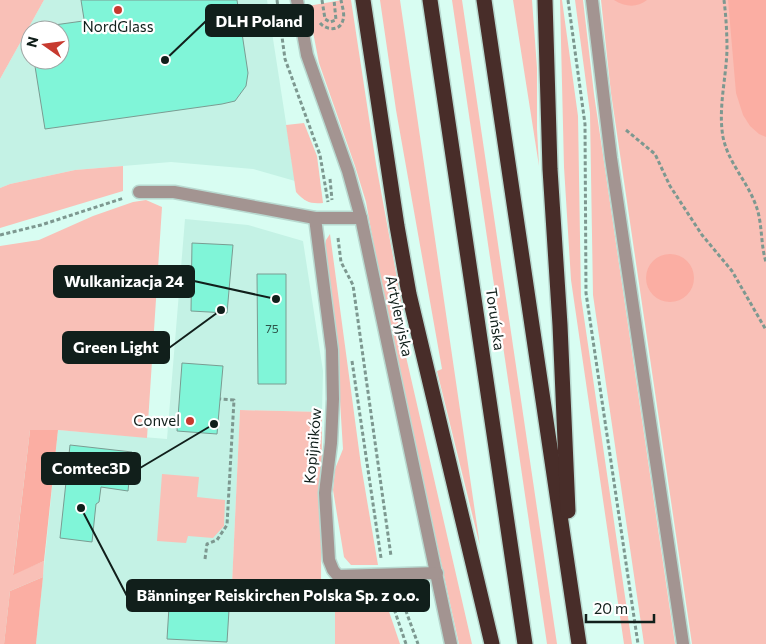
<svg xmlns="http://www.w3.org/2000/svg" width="766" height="644" font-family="Commissioner,sans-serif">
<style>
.built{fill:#c4f2e5;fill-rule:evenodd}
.green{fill:#f9c0b7}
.forest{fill:#fbaea3}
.building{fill:#80f5d8;stroke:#7a9c92}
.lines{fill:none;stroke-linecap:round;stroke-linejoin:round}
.lane-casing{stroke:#b8d9d0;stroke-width:15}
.street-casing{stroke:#b8d9d0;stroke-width:15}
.highway-casing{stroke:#b8d9d0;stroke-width:18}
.path{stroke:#7d9890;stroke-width:3;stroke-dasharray:4 2.5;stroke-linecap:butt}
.lane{stroke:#a39491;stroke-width:12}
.street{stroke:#a39491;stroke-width:12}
.highway{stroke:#482d29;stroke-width:15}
.poi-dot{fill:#c73a2f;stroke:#fff;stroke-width:2}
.labels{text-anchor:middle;stroke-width:4.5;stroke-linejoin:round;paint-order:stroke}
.number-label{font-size:12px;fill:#2d544a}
.poi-label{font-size:15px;fill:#111f1b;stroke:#fff}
.street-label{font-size:15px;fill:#111f1b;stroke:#fff}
.leader{fill:none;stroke:#111f1b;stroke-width:2}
.callout-dot{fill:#111f1b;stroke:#fff;stroke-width:2}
.callout{fill:#111f1b;stroke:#111f1b;stroke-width:2}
.callout-label{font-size:16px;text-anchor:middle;font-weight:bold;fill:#fff}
</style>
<rect width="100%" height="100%" fill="#d8fdf2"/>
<g class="built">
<path d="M44 0H267L295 181 253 169 171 162 75 170 10 184 0 188V79ZM30 30H60V60H30Z"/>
<path d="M185 219 248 225 303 241 323 371 322 412 240 410 232 584 321 585 335 599V644H36L58 430 167 439Z"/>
</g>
<g class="green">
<path d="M0 0H44L0 79Z"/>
<path d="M342 0H351L376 164 403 311 396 313 472 644H459L384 302 366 202 355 166 319 63 308 6Z"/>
<path d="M380 0H400L480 546 437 371 442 369 396 110Z"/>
<path d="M452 0H462L557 644H547Z"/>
<path d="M513 0H532L537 68V129L539 166Z"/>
<path d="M560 0H562L578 116 581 297 632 644H624L571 280 564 167Z"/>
<path d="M575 0H583L594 94 675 644H644L593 295 590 113Z"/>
<path d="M601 0H766V644H692L611 93Z"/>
<path d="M304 123 317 156 323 203C310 204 305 202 296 192L286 125Z"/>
<path d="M123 166V191L0 228V188L10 184 75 170Z"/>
<path d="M146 200 162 207 147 438 58 430H30L13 574 44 561 43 577 10 591 4 644H0V246L39 240 93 216 133 202Z"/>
<path d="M330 234 361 465 378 565H351L344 557 333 490 335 469 343 449 337 353 325 249 326 240Z"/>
<path d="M240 410 322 412 321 585 232 584Z"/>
<path d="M162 474 199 477 197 497 225 500 224 526 213 538 188 536 186 543 157 541Z"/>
<path d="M352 583 380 585 400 644H335V599L337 592Z"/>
</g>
<g class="forest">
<path d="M614 0H647C637 8 625 7 614 0Z"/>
<path d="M728 0H766V137L759 134 750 126 743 115 736 93Z"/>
<circle cx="670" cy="278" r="24"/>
<path d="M30 430H58L44 561 13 575Z"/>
<path d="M43 577 36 644H4L10 591Z"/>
</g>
<g class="building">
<path d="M81 0H237L248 73 246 86 235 101 222 104 45 129 34 60H60V30H47V26L83 21 84 19Z"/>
<path d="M192 243 233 245 227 313 191 311Z"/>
<path d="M257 274H286V384H258Z"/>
<path d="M182 363 223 366 217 434 177 431Z"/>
<path d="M70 445 132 452 128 491 101 487 99 502 96 504 92 542 60 538Z"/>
<path d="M169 607 229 610 227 642 167 639Z"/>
</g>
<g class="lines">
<defs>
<path id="lane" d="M592 0 611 158 683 644"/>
<g id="street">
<path d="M297 0 307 55 348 171 361 218 451 644"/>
<path d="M139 192H174L315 218H361"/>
<path d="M315 218 332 350 333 399 331 443 325 493 329 560 333 570 338 576 437 573"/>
</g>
<g id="highway">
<path d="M363 0 397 226 409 294 492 644"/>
<path d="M430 0 525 644"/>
<path d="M484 0 579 644"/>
<path d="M545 0 550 169 560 325 568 511"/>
</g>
</defs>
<use href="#lane" class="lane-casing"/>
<use href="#street" class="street-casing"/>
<use href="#highway" class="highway-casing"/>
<g class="path">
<path d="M277 0 285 59 320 155 328 202"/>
<path d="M322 0 325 19 330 22 336 20 334 0"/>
<path d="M568 0 585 124 586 293 638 644"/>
<path d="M724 0C726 16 727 33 727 50 726 79 718 109 723 137 728 162 746 180 755 203 763 222 760 243 766 262"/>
<path d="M320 23C326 30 340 32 343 20 345 14 342 6 341 0"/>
<path d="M626 130 655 154 670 186 702 235 732 271 766 330"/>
<path d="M330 179 332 200"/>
<path d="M0 235 41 225 124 198"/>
<path d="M338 238 341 262 353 285 391 556"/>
<path d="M352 361 381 558"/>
<path d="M205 559 207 544 217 540 227 525 234 400 220 399"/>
<path d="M388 591 406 644"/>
<path d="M399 592 418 644"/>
</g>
<use href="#lane" class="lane"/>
<use href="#street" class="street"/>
<use href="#highway" class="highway"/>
</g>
<g class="poi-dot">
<circle cx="118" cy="10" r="5"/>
<circle cx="190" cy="421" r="5"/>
</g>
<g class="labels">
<g class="number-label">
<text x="272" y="333">75</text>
</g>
<g class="poi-label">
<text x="118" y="32">NordGlass</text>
<text x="180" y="426" text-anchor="end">Convel</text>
</g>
<g class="street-label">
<text transform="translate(399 316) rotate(78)" y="5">Artyleryjska</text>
<text transform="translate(495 319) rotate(82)" y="5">Toruńska</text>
<text transform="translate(313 446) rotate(-85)" y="5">Kopijników</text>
</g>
</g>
<path class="leader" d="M165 60L206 21M276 299L194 281M221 310L169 348M214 424L140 468M81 508L127 596"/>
<g class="callout-dot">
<circle cx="165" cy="60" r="5"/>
<circle cx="276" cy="299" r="5"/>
<circle cx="221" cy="310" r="5"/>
<circle cx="214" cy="424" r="5"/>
<circle cx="81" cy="508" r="5"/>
</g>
<g class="callout">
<rect x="206" y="5" width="107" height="31" rx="5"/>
<rect x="54" y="266" width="140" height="31" rx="5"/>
<rect x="63" y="332" width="106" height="31" rx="5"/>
<rect x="42" y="453" width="98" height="31" rx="5"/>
<rect x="127" y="580" width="302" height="31" rx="5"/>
</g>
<g class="callout-label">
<text x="259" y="27">DLH Poland</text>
<text x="124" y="287">Wulkanizacja 24</text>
<text x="116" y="353">Green Light</text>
<text x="91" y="474">Comtec3D</text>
<text x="278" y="601">Bänninger Reiskirchen Polska Sp. z o.o.</text>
</g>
<g transform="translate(45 45) rotate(284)"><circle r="24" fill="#ffffff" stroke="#a0a5a4"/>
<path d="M0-4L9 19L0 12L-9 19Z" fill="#c73a2f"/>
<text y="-8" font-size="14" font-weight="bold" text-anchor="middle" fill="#111f1b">N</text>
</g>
<path d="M586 614v8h68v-8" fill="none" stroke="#111f1b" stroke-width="2.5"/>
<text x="594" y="614" font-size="15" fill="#111f1b" stroke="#ffffff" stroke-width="4" paint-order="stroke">20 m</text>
</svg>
